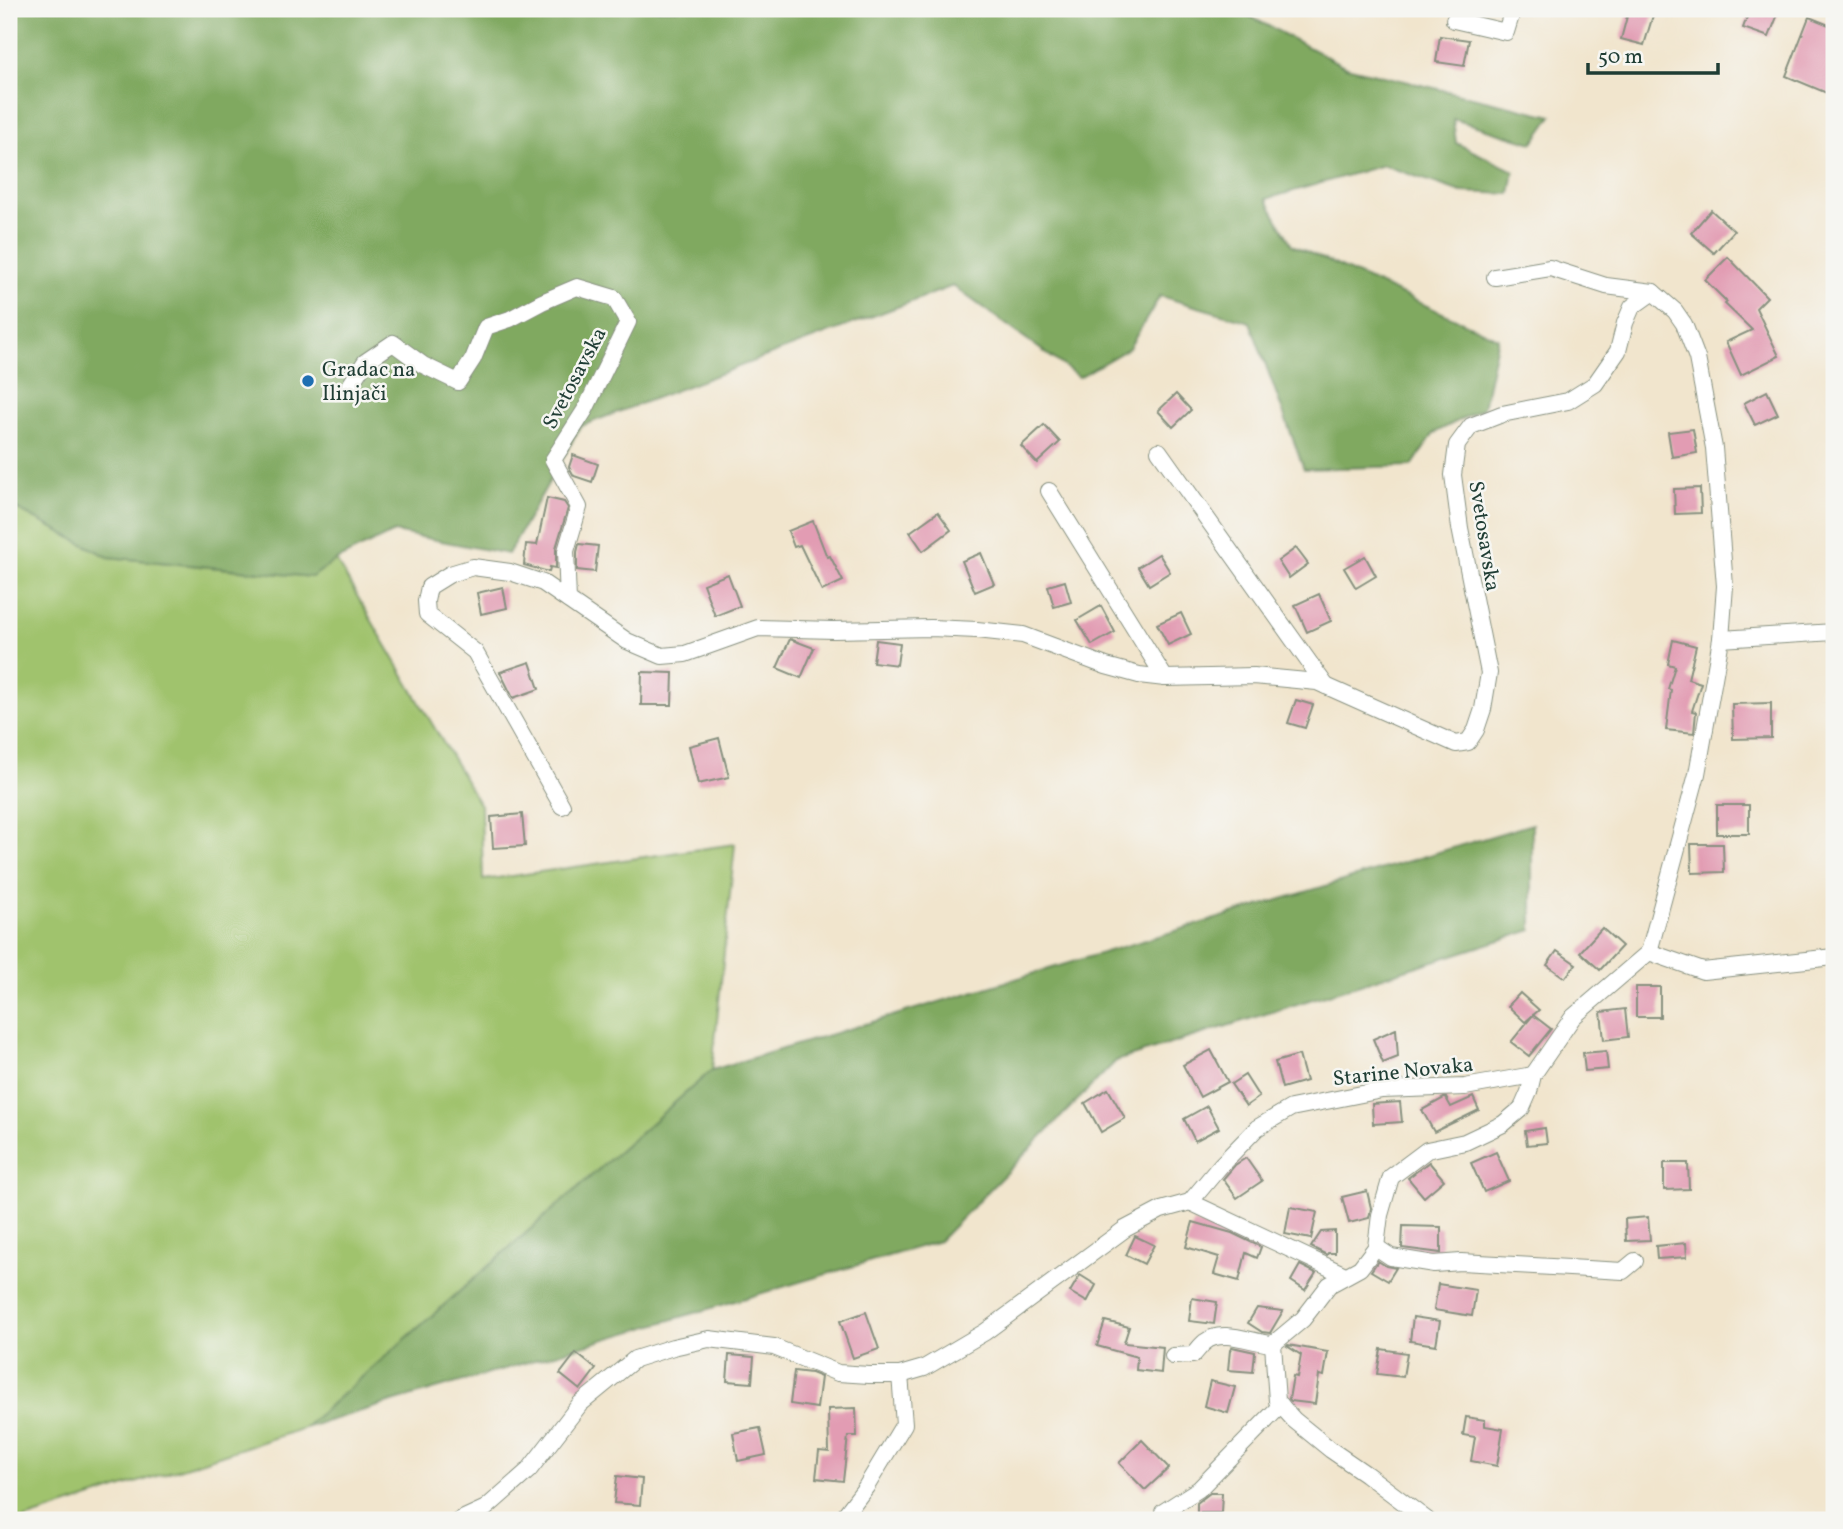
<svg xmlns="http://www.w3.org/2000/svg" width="1843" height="1529" font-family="Vollkorn,serif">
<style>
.green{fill:#a0c36d;stroke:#608050;stroke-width:2}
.forest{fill:#80a960;stroke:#50734a;stroke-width:2}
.building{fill:#e29cb3}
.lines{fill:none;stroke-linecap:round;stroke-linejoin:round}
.minor-casing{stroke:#889180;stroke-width:18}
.minor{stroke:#fff;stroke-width:16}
.poi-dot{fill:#1f6fb2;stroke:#f6f6f2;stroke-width:2.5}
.labels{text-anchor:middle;stroke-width:5;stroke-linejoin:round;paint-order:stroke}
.poi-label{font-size:21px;fill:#1f3d34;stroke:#f6f6f2;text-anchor:start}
.street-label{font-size:21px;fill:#1f3d34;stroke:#f6f6f2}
</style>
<rect width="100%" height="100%" fill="#f6f6f2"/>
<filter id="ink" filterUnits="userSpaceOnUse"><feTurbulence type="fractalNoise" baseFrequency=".0143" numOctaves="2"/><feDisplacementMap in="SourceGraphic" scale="14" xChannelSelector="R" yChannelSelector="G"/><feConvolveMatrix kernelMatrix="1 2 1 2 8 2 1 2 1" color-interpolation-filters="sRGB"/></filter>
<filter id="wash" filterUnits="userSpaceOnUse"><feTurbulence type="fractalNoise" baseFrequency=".00686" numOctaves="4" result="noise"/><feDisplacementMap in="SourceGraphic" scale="28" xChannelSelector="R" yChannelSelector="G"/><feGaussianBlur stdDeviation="1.57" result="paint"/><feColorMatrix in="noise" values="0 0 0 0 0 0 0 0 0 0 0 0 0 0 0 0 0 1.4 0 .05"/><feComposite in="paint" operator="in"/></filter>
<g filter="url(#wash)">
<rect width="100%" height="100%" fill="#f1e5cd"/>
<path class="green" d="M9 505 108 557 312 577 336 560 481 807 483 880 735 844 712 1070 304 1428 22 1520H9Z"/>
<g class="forest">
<path d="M9 9H1236L1346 67 1552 116 1533 143 1453 119 1456 143 1514 171 1510 194 1461 192 1383 165 1266 199 1292 245 1498 338 1483 408 1434 433 1412 466 1304 469 1250 322 1160 296 1129 348 1079 377 953 286 581 426 508 554 394 532 336 560 312 577 108 557 9 505Z"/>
<path d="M1532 824V930L1116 1061 939 1241 304 1428 712 1070Z"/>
</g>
<g id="blocks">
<g class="building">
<path d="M1629 9H1643L1654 12 1644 45 1621 39Z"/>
<path d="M1750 9H1780L1769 37 1743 28Z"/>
<path d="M1809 17 1834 27V96L1786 76Z"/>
<path d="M1440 36 1469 40 1464 66 1436 62Z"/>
<path d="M1711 210 1734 231 1714 253 1691 233Z"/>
<path d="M1728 257 1767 297 1756 308 1779 356 1741 375 1726 342 1752 330 1725 304 1727 302 1705 280Z"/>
<path d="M1767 391 1778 414 1755 425 1744 403Z"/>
<path d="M1176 394 1191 410 1173 427 1158 411Z"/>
<path d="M1044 425 1060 442 1037 463 1021 446Z"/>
<path d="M1693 429 1697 453 1672 457 1668 432Z"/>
<path d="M573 455 598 464 592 482 574 476 569 467Z"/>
<path d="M1700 488 1701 513 1675 514 1674 489Z"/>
<path d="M547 498 564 502 568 508 556 548V568L550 567 549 572 524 565 526 544 537 545Z"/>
<path d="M938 512 951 530 923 551 910 532Z"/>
<path d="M813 521 827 557 830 556 843 581 822 591 800 545 794 547 788 531Z"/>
<path d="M579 544 598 546 595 572 577 570V552Z"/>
<path d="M1296 548 1308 564 1289 578 1278 561Z"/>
<path d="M981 553 994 584 975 592 962 561Z"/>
<path d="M1159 554 1170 572 1149 585 1138 567Z"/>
<path d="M1365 556 1376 576 1356 588 1344 568Z"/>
<path d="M728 574 740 606 715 616 703 584Z"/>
<path d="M1065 581 1071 602 1054 607 1048 586Z"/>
<path d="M503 587 507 608 481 614 477 593Z"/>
<path d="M1319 594 1331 621 1307 632 1295 605Z"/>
<path d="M1101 606 1115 632 1092 645 1077 620Z"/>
<path d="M1181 613 1191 634 1168 645 1157 624Z"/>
<path d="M790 639 814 648 801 678 777 668Z"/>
<path d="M876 640 900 643 897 665 873 662Z"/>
<path d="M1673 640 1696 646 1688 679 1701 683 1692 711 1696 712 1694 733 1666 730 1671 690 1668 689 1675 666 1668 664Z"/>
<path d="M530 662 539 689 513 698 500 672Z"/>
<path d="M642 672 673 673 672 705H641Z"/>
<path d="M1296 700 1313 705 1305 728 1288 723Z"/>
<path d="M1771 703V738L1733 739 1732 704Z"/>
<path d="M719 738 729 777 698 784 689 746Z"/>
<rect x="1717" y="805" width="32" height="29"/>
<path d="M522 814 525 846 493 848 491 817Z"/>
<path d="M1691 844H1723L1724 872 1692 873Z"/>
<path d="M1602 928 1622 946 1600 970 1580 952Z"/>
<path d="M1557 951 1576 964 1565 978 1547 965Z"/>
<rect x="1636" y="987" width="24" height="30"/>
<path d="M1520 993 1539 1010 1525 1022 1508 1006Z"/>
<path d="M1625 1009 1628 1037 1604 1040 1601 1012Z"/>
<path d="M1533 1015 1551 1029 1529 1056 1511 1042Z"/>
<path d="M1396 1029 1398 1057 1383 1063 1373 1039Z"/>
<path d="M1211 1050 1228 1082 1200 1097 1183 1065Z"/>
<path d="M1606 1051 1608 1069 1585 1071 1583 1053Z"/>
<path d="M1299 1055 1306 1081 1282 1088 1275 1062Z"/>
<path d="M1245 1075 1259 1097 1246 1106 1231 1084Z"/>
<path d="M1108 1089 1125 1118 1101 1132 1085 1103Z"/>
<path d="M1473 1097 1479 1110 1434 1132 1422 1110 1444 1098H1446L1451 1107Z"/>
<path d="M1400 1102 1402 1122 1373 1124 1372 1104Z"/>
<path d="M1207 1106 1219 1128 1195 1141 1184 1119Z"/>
<path d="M1545 1128 1547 1143 1527 1145 1525 1131Z"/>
<path d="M1496 1152 1509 1181 1484 1192 1471 1163Z"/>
<path d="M1246 1158 1262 1181 1237 1198 1223 1179 1235 1165Z"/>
<path d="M1429 1162 1444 1180 1424 1197 1408 1178Z"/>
<path d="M1664 1163H1688L1689 1189 1664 1190Z"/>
<path d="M1367 1191 1371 1208 1369 1218 1349 1223 1342 1197Z"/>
<path d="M1290 1207 1317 1212 1311 1239 1285 1234Z"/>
<path d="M1648 1217 1650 1240 1626 1241 1625 1219Z"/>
<path d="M1193 1222 1232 1233 1261 1247 1257 1258 1246 1253 1239 1281 1214 1274 1219 1257 1186 1247Z"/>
<path d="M1403 1226 1441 1227V1253L1402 1248Z"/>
<path d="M1335 1231V1253H1328L1327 1255 1311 1247 1321 1232Z"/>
<path d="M1135 1236 1154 1245 1144 1264 1126 1255Z"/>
<path d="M1686 1243 1687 1257 1657 1259 1656 1246Z"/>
<path d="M1378 1261 1386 1266 1396 1268 1388 1281 1371 1271Z"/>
<path d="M1300 1265 1316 1273 1305 1290 1291 1281Z"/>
<path d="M1080 1275 1096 1285 1087 1302 1070 1292Z"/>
<path d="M1438 1284 1476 1290 1472 1316 1434 1310Z"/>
<path d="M1192 1298 1217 1302 1214 1324 1189 1321Z"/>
<path d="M1257 1308 1283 1311 1270 1333 1262 1332 1248 1323Z"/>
<path d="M866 1312 879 1349 853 1358 840 1321Z"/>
<path d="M1413 1317 1440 1321 1436 1345 1410 1341Z"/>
<path d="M1105 1321 1129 1327 1124 1343 1163 1347 1161 1373 1136 1370 1137 1357 1097 1346Z"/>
<path d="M1288 1345 1328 1352 1324 1376 1319 1375 1315 1404 1291 1401 1289 1399 1293 1376 1297 1377 1301 1355 1287 1346Z"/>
<path d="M1232 1347 1255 1352 1253 1372 1228 1370 1230 1350Z"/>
<path d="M1381 1349 1407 1353 1403 1377 1377 1374Z"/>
<path d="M576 1353 596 1369 580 1390 560 1374Z"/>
<path d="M729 1355 754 1357 752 1383 727 1381Z"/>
<path d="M794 1371 811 1373 821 1377 817 1408 790 1404Z"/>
<path d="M1210 1381 1235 1387 1228 1413 1204 1406Z"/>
<path d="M856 1408 857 1436H848L843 1481 816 1478 819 1451 829 1452 828 1409Z"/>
<path d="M1466 1417 1485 1420V1426L1503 1429 1497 1466 1471 1461 1475 1437 1463 1435Z"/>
<path d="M760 1428 766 1455 738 1461 733 1433Z"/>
<path d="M1142 1440 1169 1468 1145 1490 1119 1463Z"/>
<path d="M617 1476 642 1479 640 1505 614 1503Z"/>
<path d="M1210 1493H1222L1221 1513H1197V1503Z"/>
</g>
</g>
</g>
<g filter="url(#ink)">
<use href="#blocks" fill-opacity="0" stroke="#889180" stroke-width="2"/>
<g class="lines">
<defs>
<g id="minor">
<path d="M1454 20 1506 32 1513 9"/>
<path d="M1495 277 1550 268 1606 286 1653 292"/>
<path d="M349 387 365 362 393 343 423 365 458 382 473 359 486 327 510 319 542 302 577 287 614 298 628 322 585 410 553 460 579 507 566 551 568 600"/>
<path d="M1159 451 1326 686"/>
<path d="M1049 491 1165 678"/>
<path d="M1721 639 1834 632"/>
<path d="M562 806 475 652 427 614 426 601 429 587 450 574 473 567 510 572 543 583 627 641 662 656 685 654 758 628 834 630 931 628 977 630 1023 635 1106 666 1139 675 1165 678 1254 676 1317 682 1456 744 1468 742 1476 730 1483 709 1489 673 1460 528 1453 475 1457 445 1471 426 1502 414 1568 401 1595 384 1618 351 1625 323 1632 307 1653 292 1675 311 1684 324 1697 358 1714 448 1725 586 1721 639 1697 774 1649 952"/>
<path d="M1649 952 1703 971 1834 957"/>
<path d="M1190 1202 1345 1275"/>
<path d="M1376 1247 1391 1257 1434 1264 1461 1262 1623 1271 1635 1261"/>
<path d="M1173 1356 1193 1355C1197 1351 1201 1345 1205 1342 1222 1328 1253 1343 1273 1344"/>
<path d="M1163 1512 1199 1489 1281 1405"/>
<path d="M460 1520 486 1508 529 1470 580 1404 635 1359 673 1347 709 1339 774 1347 838 1373 869 1375H900L924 1368 985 1332 1125 1229 1161 1210 1190 1202 1221 1165 1257 1128 1291 1108 1382 1090 1465 1087 1533 1075"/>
<path d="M841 1520 866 1487 904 1424 900 1375"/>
<path d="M1427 1520 1366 1474 1331 1450 1294 1420 1277 1401 1273 1344 1303 1319 1329 1285 1360 1268 1376 1247 1380 1215 1391 1177 1427 1150 1465 1142 1503 1124 1522 1108 1529 1092 1533 1075 1573 1017 1649 952"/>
</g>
</defs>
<use href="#minor" class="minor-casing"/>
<use href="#minor" class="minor"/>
</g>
</g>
<circle class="poi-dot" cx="308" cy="381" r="7"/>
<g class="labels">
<g class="poi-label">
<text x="322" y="376">Gradac na<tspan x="322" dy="24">Ilinjači</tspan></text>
</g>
<g class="street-label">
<text transform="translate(574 378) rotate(-62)" y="7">Svetosavska</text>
<text transform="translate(1485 536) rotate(81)" y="7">Svetosavska</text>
<text transform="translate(1403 1071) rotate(-6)" y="7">Starine Novaka</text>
</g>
</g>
<rect width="1843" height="1529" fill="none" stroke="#f6f6f2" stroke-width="35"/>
<path d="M1588 63v10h130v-10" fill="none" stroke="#1f3d34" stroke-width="3.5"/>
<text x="1598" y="63" font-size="21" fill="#1f3d34" stroke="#f6f6f2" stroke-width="5" paint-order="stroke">50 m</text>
</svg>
